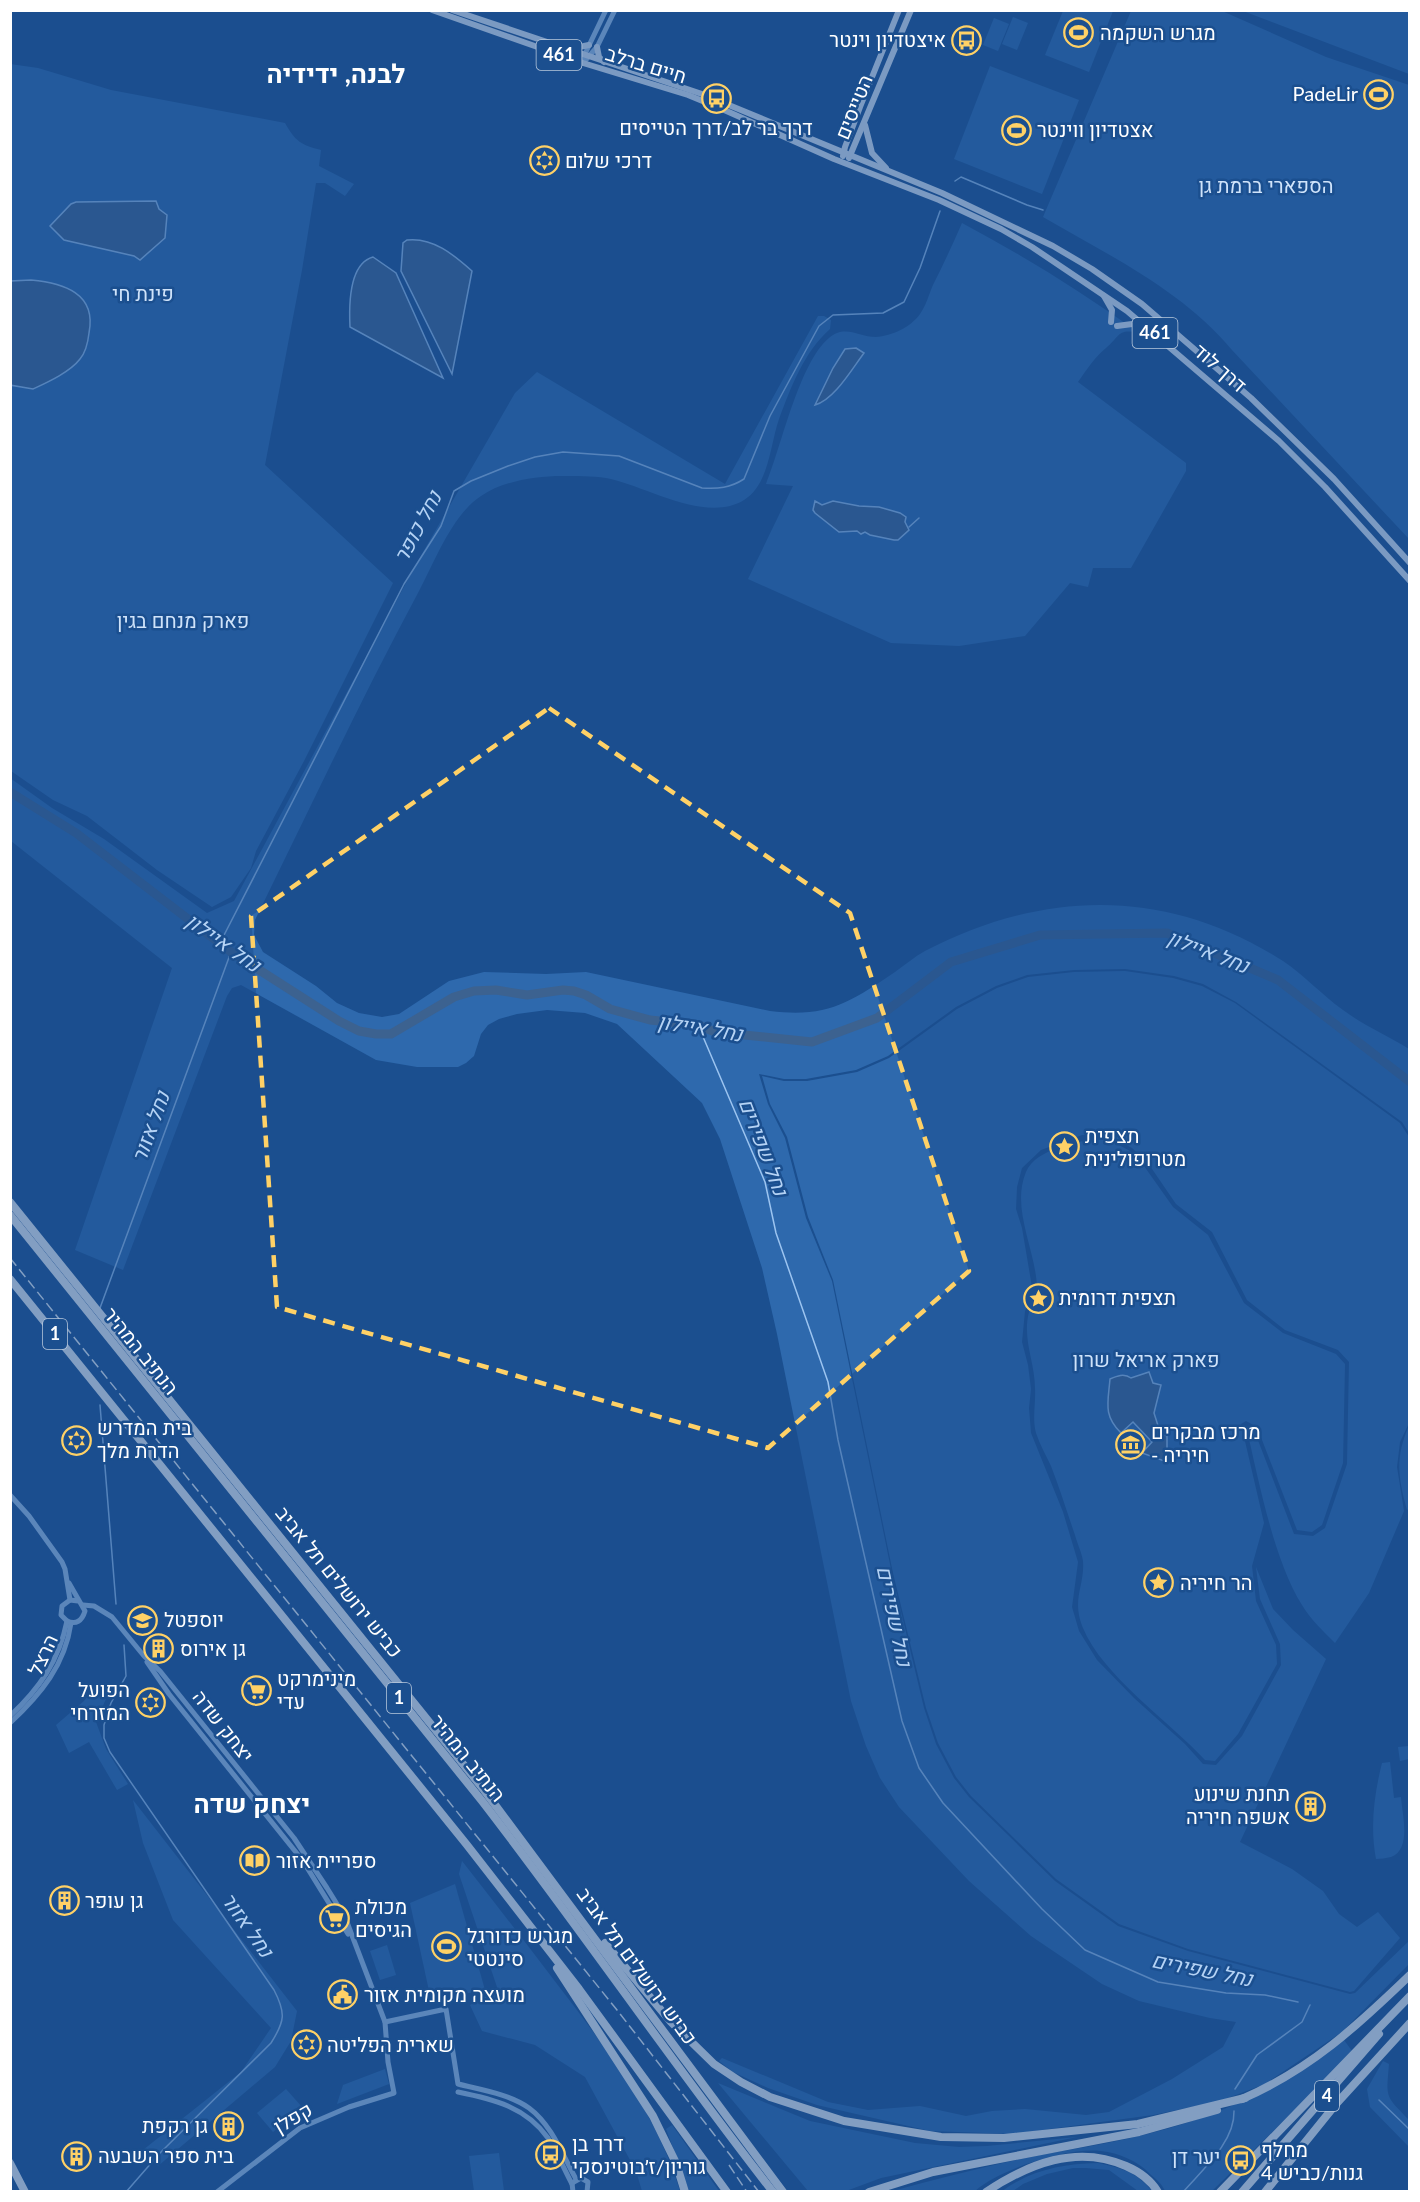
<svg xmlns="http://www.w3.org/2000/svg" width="1420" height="2202" font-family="Lato,Heebo,sans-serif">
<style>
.green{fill:#2e69ad}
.water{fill:#3c6290;stroke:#9cc4f0;stroke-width:1.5}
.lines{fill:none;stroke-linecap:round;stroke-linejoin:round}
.stream{stroke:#9cc4f0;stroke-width:1.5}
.river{stroke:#3c6290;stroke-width:9}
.minor{stroke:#a9c9ee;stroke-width:5}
.major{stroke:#f0f6ff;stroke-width:6}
.highway{stroke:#fff;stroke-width:8}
.rail{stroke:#fff;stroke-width:1.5;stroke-dasharray:10 4.5;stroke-linecap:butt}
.marked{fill:none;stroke:#ffd166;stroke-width:4.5;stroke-dasharray:12 8;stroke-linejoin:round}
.labels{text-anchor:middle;stroke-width:5;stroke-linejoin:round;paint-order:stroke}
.shield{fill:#1b4f8f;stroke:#bbcadd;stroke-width:1.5}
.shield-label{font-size:18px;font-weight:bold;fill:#fff}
.poi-label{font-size:20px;fill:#fff;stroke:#1b4f8f;text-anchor:start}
.street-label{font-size:20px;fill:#fff;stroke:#1b4f8f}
.park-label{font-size:20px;fill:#cfe3fa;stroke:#1b4f8f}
.water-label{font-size:21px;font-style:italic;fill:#b5d3f5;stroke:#1b4f8f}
.district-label{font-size:26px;font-weight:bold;fill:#fff;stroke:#1b4f8f}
</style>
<rect width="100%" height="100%" fill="#1b4f8f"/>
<g class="green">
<path d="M1063 11H1113L1089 72 1045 55Z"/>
<path d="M1131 11H1222L1326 57 1409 85V539L1232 350C1182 290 1110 256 1043 217Z"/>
<path d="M1243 11H1409V74Z"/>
<path d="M1013 17 1028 23 1017 50 1002 44Z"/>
<path d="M994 18 1009 24 998 51 983 45Z"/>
<path d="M10 64 38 68 111 90 285 123C295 141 301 145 321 150L319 166 354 184 345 196 325 183H316L302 270 265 465 393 583 304 761 256 851 251 868 231 897 212 907 157 870 87 816 53 800 11 771Z"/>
<path d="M990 66 1079 100 1042 194 954 159Z"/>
<path d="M962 223C1024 256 1082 292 1139 333 1117 328 1120 337 1106 348 1095 357 1087 369 1078 382L1186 463V471L1131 568H1093L1088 587 1070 583 1025 636 959 646 891 643 748 579 793 486 766 484C782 445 799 363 829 338 845 324 858 337 876 337 892 336 911 327 920 314 926 306 929 294 933 285 943 265 953 244 962 223Z"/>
<path d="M818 316H824L831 320 830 329C804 352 791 387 779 419 770 445 769 485 744 500 707 523 649 488 611 479 598 476 582 476 568 476 541 475 504 480 481 496 452 515 435 561 419 591 361 699 309 810 255 920L254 935 263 952 316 986 337 1003 359 1013 382 1017 399 1014 449 981 484 972 546 974 586 972 770 1011C827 1018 849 1003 895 972 905 965 914 957 925 951 1045 889 1167 887 1283 961 1304 975 1322 995 1343 1010 1363 1025 1388 1036 1409 1049V1133L1402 1122 1236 1002 1203 984 1174 976 1125 969 1074 970 1027 975 996 986 956 1007 888 1056 856 1070 806 1079H784L759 1074 768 1104 785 1138 806 1218 832 1281 892 1574 924 1708 936 1744 954 1778 969 1797 1055 1881 1118 1926 1188 1951 1350 1994 1355 1993 1409 1941V1964L1342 2032 1265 2084 1220 2101 1153 2115 1013 2134 930 2131 817 2105 768 2088 733 2072 719 2061 722 2058 828 2102 868 2110 920 2106 966 2116 992 2111 1025 2109 1086 2115 1109 2112 1172 2079 1223 2047 1236 2022 1210 2018 1139 2001 1102 1984 1031 1936 969 1881 899 1807 880 1778 866 1746 851 1701 777 1334 762 1268 720 1139 702 1103 617 1024 585 1013 547 1010 517 1014 499 1019 488 1025 481 1034 474 1056 466 1063 458 1067H417L376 1060 241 985 232 988 227 996 123 1270 75 1250 172 968 11 841 10 778 52 808 104 839 207 913 234 901 419 559 515 393 537 372 725 484Z"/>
<path d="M1125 971 1173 978 1202 986 1235 1003 1400 1123 1409 1137 1410 1421 1400 1442 1397 1467 1404 1511 1369 1593 1335 1643C1324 1632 1311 1620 1302 1605 1273 1558 1259 1481 1246 1426L1254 1430 1294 1534 1313 1536 1325 1528 1347 1464 1349 1362 1338 1350 1285 1330 1247 1300 1212 1232 1176 1204 1148 1163 1132 1148 1106 1134 1082 1135 1041 1150 1022 1168 1017 1187 1016 1209 1022 1228 1033 1293 1025 1311 1022 1342 1028 1365 1031 1389 1029 1408 1031 1433 1063 1512 1078 1562 1072 1607 1079 1631 1097 1660 1134 1698 1185 1744 1203 1764 1216 1765 1242 1736 1281 1665 1280 1644 1260 1599 1256 1567 1273 1609 1293 1630 1326 1659 1240 1842 1292 1869 1323 1891 1339 1914 1357 1927 1378 1912 1400 1938 1354 1991 1350 1992 1188 1949 1119 1924 1056 1879 971 1796 956 1777 938 1743 926 1708 893 1573 833 1280 808 1217 787 1137 770 1104 762 1076 784 1081H807L857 1072 889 1058 957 1009 997 988 1028 977 1074 972Z"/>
<path d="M1106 1138 1130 1151 1144 1166 1173 1207 1208 1235 1244 1303 1283 1333 1336 1354 1345 1364 1343 1463 1322 1525 1312 1532 1297 1530 1257 1427 1246 1421 1241 1424 1264 1523 1252 1566 1256 1601 1276 1645 1277 1664 1238 1734 1215 1761 1205 1760C1170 1722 1102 1675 1083 1628 1071 1599 1085 1586 1083 1561 1082 1553 1077 1543 1075 1535 1067 1512 1060 1489 1051 1466 1046 1455 1040 1445 1036 1433 1032 1418 1036 1403 1035 1388 1035 1362 1022 1339 1029 1312 1030 1305 1037 1299 1037 1292 1038 1253 1010 1210 1026 1172 1036 1148 1082 1140 1106 1138Z"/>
<path d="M1409 1426 1410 1508 1407 1510C1398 1478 1395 1456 1409 1426Z"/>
<path d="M95 1686 111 1687 96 1722 106 1749 128 1784 117 1790 89 1742 69 1753 56 1725 84 1701Z"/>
<path d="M1409 1746V1759L1400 1761 1398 1747Z"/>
<path d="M1390 1762 1394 1798 1401 1797C1402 1814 1412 1849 1391 1857 1386 1858 1380 1859 1376 1859 1370 1827 1374 1795 1382 1763Z"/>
<path d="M133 1800 297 2011 291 2041 275 2067 158 2166 143 2150 241 2072 271 2028 173 1920 143 1843Z"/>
<path d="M462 1861C494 1902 526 1943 557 1984 606 2048 657 2114 680 2191H642L636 2171 585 2077 535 2045 482 2031 470 2005 498 1990 459 1874Z"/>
<path d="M455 1884 485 1990 431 2000 410 1903Z"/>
<path d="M387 1945 396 1975 380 1980 370 1951Z"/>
<path d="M1344 2040 1352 2051 1314 2091 1212 2191H1165C1162 2184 1156 2179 1150 2174 1138 2161 1119 2153 1101 2151 1068 2147 1000 2169 975 2191L889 2192C941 2178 993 2164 1045 2154 1099 2145 1157 2135 1209 2115 1258 2097 1302 2071 1344 2040Z"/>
<path d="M1383 2061 1389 2064C1386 2099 1385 2095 1409 2120V2147L1370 2107 1367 2089Z"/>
<path d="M385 2069 389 2084 337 2104 343 2085Z"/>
<path d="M718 2083 810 2121 915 2143 959 2147 987 2146 1077 2137 881 2178 846 2191H808Z"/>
<path d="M286 2089 302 2107 273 2132 257 2113Z"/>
<path d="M672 2125 719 2191H689L666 2129Z"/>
<path d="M499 2153 504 2191H474L469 2156Z"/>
<path d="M1098 2163C1123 2169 1135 2171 1152 2191H1138L1109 2170 1086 2168H1073L1047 2174 1023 2184 1013 2191 1001 2192C1030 2170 1062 2164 1098 2163Z"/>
</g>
<g class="water">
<path d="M156 201 159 209 167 215 165 238 140 260 134 256 64 240 50 226 71 204 76 202Z"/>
<path d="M407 240C433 237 454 255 472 271L452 374 401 271 403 243Z"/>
<path d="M373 257 396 273 443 378 350 327C349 307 348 264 373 257Z"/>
<path d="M31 280C63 283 97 293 89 333 88 342 86 352 80 359 70 372 48 382 33 389L10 385 11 281Z"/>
<path d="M856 348 864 353C852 369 834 400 815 405L833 368 845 349Z"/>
<path d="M815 501 822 505 833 501 859 506 879 507 900 513 906 517 905 522 909 530 898 540H894L870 535 865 532 861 534 857 531 839 532 815 513 813 510Z"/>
<path d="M1149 1372 1153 1383 1161 1385 1154 1413 1160 1432 1167 1436V1462L1142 1453 1152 1442 1133 1422 1121 1433C1103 1415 1108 1403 1110 1379 1117 1376 1124 1373 1131 1378Z"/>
</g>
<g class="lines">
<g class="stream">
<path d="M955 181 961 177 1027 205 1043 210"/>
<path d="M909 527 919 518"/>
<path d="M220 943 404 584 441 526 454 491 471 481 508 466 535 457 563 452 619 456 702 488C718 489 730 488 744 479L770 416 819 326 833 315 883 313 904 302 920 268 940 211"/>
<path d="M698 1025 765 1182 776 1233 828 1382 838 1440 902 1721 919 1768 943 1803 1042 1909 1085 1950 1158 1982 1226 1993 1265 1995 1298 2002"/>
<path d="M100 1308 231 952"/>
<path d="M100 1405 116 1604"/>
<path d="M124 1645 126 1676 111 1703 104 1725V1738L110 1752 274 1990C286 2013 285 2021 271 2043L160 2153 126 2192"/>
<path d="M1235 2089 1257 2055 1302 2022 1310 2005"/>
<path d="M1379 2100 1410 2130"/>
<path d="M1183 2192C1202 2170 1235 2142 1234 2111"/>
</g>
<path class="river" d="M10 792 76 833 231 952 339 1021 359 1031 376 1034H391L454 997 474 991 496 990 527 995 563 990 574 991 586 995 610 1009 650 1020 698 1025 715 1032 812 1042 877 1018 951 962 1040 935 1167 933 1278 980 1410 1082"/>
<g class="minor">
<path d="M583 58 606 10"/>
<path d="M583 63 597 47 615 10"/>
<path d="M10 1495 29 1516 62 1562 65 1569 70 1600"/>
<path d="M69 1583 85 1611C82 1621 76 1625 67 1621L61 1615 62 1606 70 1600 78 1601"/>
<path d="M83 1605 94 1606 112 1617 144 1656 160 1671 294 1838 327 1888 345 1917 385 2022 388 2062 394 2093 349 2107 300 2128 217 2192"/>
<path d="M147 1662 169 1694 303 1861 348 1934"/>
<path d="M10 1716C39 1689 59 1661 67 1621"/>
<path d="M10 1723C41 1694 65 1665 71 1623"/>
<path d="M385 2022 446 2009 458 2084C482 2090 509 2094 529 2108 552 2125 563 2156 576 2179"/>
<path d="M458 2092C493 2099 526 2107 548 2138 557 2152 564 2169 572 2184"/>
<path d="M573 2192 572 2183 581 2178 588 2182 587 2192"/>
</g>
<g class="major">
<path d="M432 10 583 63 688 95 722 109 834 159 939 200 1001 229 1032 247 1127 311 1279 441 1325 487 1410 581"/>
<path d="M452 10 702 94 942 193 1053 246 1092 269 1142 304 1251 398 1334 479 1410 563"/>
<path d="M597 47 599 57 604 62"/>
<path d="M569 49 589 45"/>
<path d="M865 125 872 153 886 168"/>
<path d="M843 156 845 147 860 107 899 10"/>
<path d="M849 158 911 10"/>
<path d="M1104 296 1112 310 1111 322"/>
<path d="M1117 326 1132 324 1147 330"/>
</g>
<g class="highway">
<path d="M10 1202 484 1790 783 2192"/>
<path d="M10 1215 482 1801C581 1929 673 2064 773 2192"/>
<path d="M10 1279 467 1845 579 1989 727 2192"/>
<path d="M605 1943 671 2022 714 2064 741 2082 770 2097 844 2121 941 2137 1004 2138 1138 2124 1245 2098"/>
<path d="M557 1968 653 2116 676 2163 685 2192"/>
<path d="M1242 2099C1311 2069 1357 2026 1410 1975"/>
<path d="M10 2163 25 2192"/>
<path d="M869 2192 933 2172 1139 2132 1217 2110"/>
<path d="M986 2192C1028 2164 1077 2144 1126 2166 1140 2172 1150 2179 1158 2192"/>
<path d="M1220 2192 1410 1996"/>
<path d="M1242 2192 1379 2034"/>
<path d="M1265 2192 1336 2104 1410 2023"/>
</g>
<g class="rail">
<path d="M10 1258 617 2010 759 2192"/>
<path d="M729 2165 747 2192"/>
</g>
</g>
<path d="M0 0H1420V2202H0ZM549 708 850 913 969 1271 768 1448 277 1307 251 916Z" fill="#1b4f8f" fill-opacity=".55" fill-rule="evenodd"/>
<path class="marked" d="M549 708 850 913 969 1271 768 1448 277 1307 251 916Z"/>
<defs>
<symbol id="stadium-ring" viewBox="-11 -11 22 22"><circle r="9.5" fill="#1b4f8f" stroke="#ffd166" stroke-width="1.5"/><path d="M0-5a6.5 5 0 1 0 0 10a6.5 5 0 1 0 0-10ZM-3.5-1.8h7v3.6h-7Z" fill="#ffd166"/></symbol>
<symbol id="bus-ring" viewBox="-11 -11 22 22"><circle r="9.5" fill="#1b4f8f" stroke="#ffd166" stroke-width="1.5"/><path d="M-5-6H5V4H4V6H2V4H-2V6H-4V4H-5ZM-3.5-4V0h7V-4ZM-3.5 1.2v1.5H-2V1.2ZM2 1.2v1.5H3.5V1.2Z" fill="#ffd166"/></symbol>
<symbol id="synagogue-ring" viewBox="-11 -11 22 22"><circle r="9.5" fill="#1b4f8f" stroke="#ffd166" stroke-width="1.5"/><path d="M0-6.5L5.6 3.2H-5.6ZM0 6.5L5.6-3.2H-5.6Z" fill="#ffd166"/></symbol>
<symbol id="sight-ring" viewBox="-11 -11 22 22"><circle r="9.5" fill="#1b4f8f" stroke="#ffd166" stroke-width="1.5"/><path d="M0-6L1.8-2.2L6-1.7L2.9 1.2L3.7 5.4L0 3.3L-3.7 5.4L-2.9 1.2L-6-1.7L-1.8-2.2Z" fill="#ffd166"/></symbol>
<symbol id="museum-ring" viewBox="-11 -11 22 22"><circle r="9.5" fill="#1b4f8f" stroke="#ffd166" stroke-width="1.5"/><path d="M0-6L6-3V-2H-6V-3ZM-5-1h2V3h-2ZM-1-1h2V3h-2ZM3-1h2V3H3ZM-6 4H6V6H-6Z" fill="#ffd166"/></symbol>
<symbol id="school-ring" viewBox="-11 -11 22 22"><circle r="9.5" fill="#1b4f8f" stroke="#ffd166" stroke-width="1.5"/><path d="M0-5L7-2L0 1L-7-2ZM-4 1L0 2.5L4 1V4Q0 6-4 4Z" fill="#ffd166"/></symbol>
<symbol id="building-ring" viewBox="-11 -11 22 22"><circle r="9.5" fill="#1b4f8f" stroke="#ffd166" stroke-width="1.5"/><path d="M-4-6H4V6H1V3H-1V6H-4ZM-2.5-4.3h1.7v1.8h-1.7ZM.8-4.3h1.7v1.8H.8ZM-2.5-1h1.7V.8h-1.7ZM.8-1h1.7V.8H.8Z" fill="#ffd166"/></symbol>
<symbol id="supermarket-ring" viewBox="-11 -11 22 22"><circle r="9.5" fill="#1b4f8f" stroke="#ffd166" stroke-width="1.5"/><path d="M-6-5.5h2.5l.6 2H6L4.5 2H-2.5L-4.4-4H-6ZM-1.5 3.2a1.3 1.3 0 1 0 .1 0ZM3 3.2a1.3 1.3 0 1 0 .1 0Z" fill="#ffd166"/></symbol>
<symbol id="library-ring" viewBox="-11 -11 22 22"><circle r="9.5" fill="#1b4f8f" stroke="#ffd166" stroke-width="1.5"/><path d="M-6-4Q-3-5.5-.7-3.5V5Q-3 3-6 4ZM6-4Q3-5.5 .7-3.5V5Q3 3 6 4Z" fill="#ffd166"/></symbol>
<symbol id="civic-ring" viewBox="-11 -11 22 22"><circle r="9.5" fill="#1b4f8f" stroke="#ffd166" stroke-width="1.5"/><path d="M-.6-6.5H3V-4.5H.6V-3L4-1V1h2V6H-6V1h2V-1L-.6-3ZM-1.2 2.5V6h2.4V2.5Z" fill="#ffd166"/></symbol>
</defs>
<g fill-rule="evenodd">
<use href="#stadium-ring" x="1062" y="16" width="33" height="33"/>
<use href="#bus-ring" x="950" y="24" width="33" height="33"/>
<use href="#stadium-ring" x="1362" y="78" width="33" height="33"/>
<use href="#bus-ring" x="700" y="82" width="33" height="33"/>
<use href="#stadium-ring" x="1000" y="114" width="33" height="33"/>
<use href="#synagogue-ring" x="528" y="144" width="33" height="33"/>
<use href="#sight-ring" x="1048" y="1130" width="33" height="33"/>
<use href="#sight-ring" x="1022" y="1282" width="33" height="33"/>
<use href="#synagogue-ring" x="60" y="1424" width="33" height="33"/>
<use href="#museum-ring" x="1114" y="1428" width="33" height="33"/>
<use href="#sight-ring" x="1142" y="1566" width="33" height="33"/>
<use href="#school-ring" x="126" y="1604" width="33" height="33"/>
<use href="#building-ring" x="142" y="1632" width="33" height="33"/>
<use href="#supermarket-ring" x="240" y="1674" width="33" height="33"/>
<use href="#synagogue-ring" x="134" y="1686" width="33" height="33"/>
<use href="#building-ring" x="1294" y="1790" width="33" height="33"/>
<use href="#library-ring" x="238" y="1844" width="33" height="33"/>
<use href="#building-ring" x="48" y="1884" width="33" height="33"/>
<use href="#supermarket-ring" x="318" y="1902" width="33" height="33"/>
<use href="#stadium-ring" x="430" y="1930" width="33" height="33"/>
<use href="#civic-ring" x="326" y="1978" width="33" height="33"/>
<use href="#synagogue-ring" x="290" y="2028" width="33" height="33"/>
<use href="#building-ring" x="212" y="2110" width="33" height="33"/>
<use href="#bus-ring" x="534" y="2138" width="33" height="33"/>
<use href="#building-ring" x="60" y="2140" width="33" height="33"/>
<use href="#bus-ring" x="1224" y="2144" width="33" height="33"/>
</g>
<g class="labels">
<g class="shield">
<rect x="536.5" y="40" width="45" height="30" rx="4.5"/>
<rect x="1132.5" y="318" width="45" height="30" rx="4.5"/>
<rect x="43" y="1319" width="24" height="30" rx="4.5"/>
<rect x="387" y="1683" width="24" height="30" rx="4.5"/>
<rect x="1315" y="2081" width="24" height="30" rx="4.5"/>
</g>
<g class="shield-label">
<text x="559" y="61">461</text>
<text x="1155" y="339">461</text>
<text x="55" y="1340">1</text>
<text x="399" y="1704">1</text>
<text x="1327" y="2102">4</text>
</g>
<g class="poi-label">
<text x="1100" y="40">מגרש השקמה</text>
<text x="946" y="47" text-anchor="end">איצטדיון וינטר</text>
<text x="1358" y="101" text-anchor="end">PadeLir</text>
<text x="716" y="135" text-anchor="middle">דרך בר לב/דרך הטייסים</text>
<text x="1037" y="137">אצטדיון ווינטר</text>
<text x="565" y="168">דרכי שלום</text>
<text x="1085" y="1143">תצפית<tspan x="1085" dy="23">מטרופולינית</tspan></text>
<text x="1059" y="1305">תצפית דרומית</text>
<text x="97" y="1435">בית המדרש<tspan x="97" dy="23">הדרת מלך</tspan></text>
<text x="1151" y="1439">מרכז מבקרים<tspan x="1151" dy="23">- חיריה</tspan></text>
<text x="1180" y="1590">הר חיריה</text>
<text x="164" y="1627">יוספטל</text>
<text x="180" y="1656">גן אירוס</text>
<text x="277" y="1686">מינימרקט<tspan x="277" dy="23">עדי</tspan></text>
<text x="130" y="1697" text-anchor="end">הפועל<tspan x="130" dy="23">המזרחי</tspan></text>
<text x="1290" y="1801" text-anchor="end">תחנת שינוע<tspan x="1290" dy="23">אשפה חיריה</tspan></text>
<text x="276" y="1868">ספריית אזור</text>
<text x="85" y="1908">גן עופר</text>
<text x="355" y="1914">מכולת<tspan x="355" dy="23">הגיסים</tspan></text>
<text x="467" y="1943">מגרש כדורגל<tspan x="467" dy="23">סינטטי</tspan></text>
<text x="364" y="2002">מועצה מקומית אזור</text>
<text x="327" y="2052">שארית הפליטה</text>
<text x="208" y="2133" text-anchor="end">גן רקפת</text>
<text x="572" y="2151">דרך בן<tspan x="572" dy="23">גוריון/ז׳בוטינסקי</tspan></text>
<text x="1261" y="2157">מחלף<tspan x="1261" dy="23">גנות/כביש 4</tspan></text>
<text x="98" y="2163">בית ספר השבעה</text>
</g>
<g class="street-label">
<text transform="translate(646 65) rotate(17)" y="7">חיים ברלב</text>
<text transform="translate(854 107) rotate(-68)" y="7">הטייסים</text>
<text transform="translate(1220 368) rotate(41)" y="7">דרך לוד</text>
<text transform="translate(141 1351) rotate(51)" y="7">הנתיב המהיר</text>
<text transform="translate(339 1582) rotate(51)" y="7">כביש ירושלים תל אביב</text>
<text transform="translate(43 1655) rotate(-65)" y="7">הרצל</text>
<text transform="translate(223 1726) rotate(52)" y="7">יצחק שדה</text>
<text transform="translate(468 1758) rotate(51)" y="7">הנתיב המהיר</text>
<text transform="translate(637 1966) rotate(54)" y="7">כביש ירושלים תל אביב</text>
<text transform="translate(293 2118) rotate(-30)" y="7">קפלן</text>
</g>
<g class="park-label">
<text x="1266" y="193">הספארי ברמת גן</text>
<text x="143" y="301">פינת חי</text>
<text x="183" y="628">פארק מנחם בגין</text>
<text x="1146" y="1367">פארק אריאל שרון</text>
<text x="1196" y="2164">יער דן</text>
</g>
<g class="water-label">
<text transform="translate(418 527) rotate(-62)" y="7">נחל כופר</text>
<text transform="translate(223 943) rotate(35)" y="7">נחל איילון</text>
<text transform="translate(1208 952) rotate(21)" y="7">נחל איילון</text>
<text transform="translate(700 1028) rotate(9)" y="7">נחל איילון</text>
<text transform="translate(151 1127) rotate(-70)" y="7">נחל אזור</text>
<text transform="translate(763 1147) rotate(69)" y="7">נחל שפירים</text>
<text transform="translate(894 1616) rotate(78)" y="7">נחל שפירים</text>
<text transform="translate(247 1925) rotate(55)" y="7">נחל אזור</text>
<text transform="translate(1202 1970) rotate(11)" y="7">נחל שפירים</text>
</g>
<g class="district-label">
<text x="336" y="83">לבנה, ידידיה</text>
<text x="252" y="1813">יצחק שדה</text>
</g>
</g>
<rect width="1420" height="2202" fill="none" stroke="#ffffff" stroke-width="24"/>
</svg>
